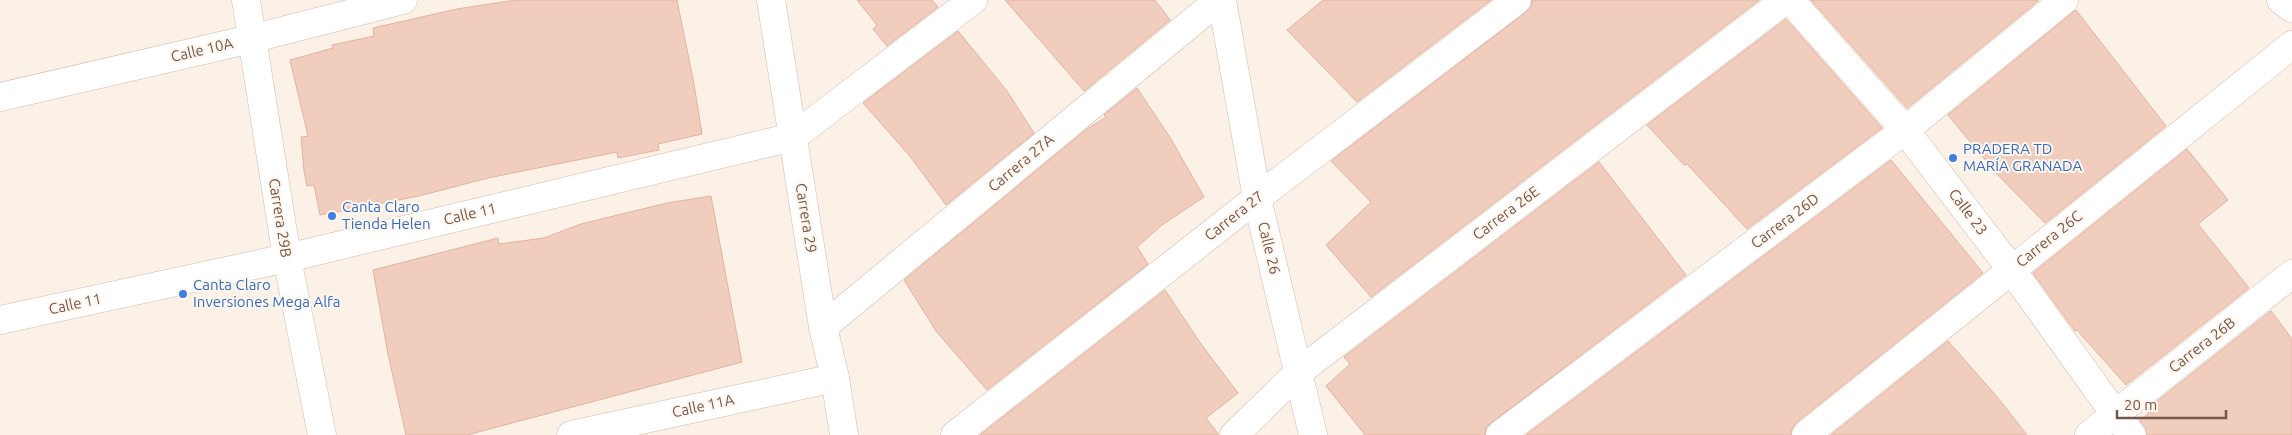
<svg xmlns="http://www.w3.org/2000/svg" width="2292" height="435" font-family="Ubuntu,sans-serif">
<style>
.building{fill:#f1cdbe;stroke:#e3b29f}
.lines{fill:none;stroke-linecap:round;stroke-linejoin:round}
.minor-casing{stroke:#d0baaf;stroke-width:29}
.minor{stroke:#fff;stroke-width:28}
.shop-dot{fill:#3f7fe0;stroke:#fff6ed;stroke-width:2}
.labels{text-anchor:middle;stroke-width:4;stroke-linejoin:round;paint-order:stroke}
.street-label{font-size:15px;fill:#75564b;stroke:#fff6ed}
.shop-label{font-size:15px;fill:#366cbe;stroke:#fff6ed;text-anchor:start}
</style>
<rect width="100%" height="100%" fill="#fcf1e6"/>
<g class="building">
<path d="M516 0H677L694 84 702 134 658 144 659 150 618 158 617 152 488 178 419 196 320 215 314 185 307 186 304 171 301 137 308 136 290 60 333 48 332 45 374 36 373 28 457 9Z"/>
<path d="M857 0H932L938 7 887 46 873 29 877 25Z"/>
<path d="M1005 0H1155L1170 20 1084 91Z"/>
<path d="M1323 0H1491L1357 102 1287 30Z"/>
<path d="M1532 0H1759L1371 297 1326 245 1371 202 1331 161 1526 12 1531 6Z"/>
<path d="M1811 0H2039L1907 108Z"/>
<path d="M2076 10 2166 126 2045 223 1996 173 1948 115Z"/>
<path d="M1786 19 1882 128 1747 229 1687 164 1684 165 1647 125Z"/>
<path d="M958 31 1007 91 1034 133 946 205 909 155 863 103Z"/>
<path d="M1137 88 1171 139 1204 197 1162 225 1137 247 1148 264 987 390 936 331 904 280 1087 129 1106 117 1104 115Z"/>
<path d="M2187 149 2228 200 2198 224 2249 288 2126 385 2077 330 2075 331 2033 273Z"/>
<path d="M1891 160 1983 273 1796 423 1792 429 1791 435H1526Z"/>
<path d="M1599 162 1686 275 1491 423 1486 428 1485 435H1365L1326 386 1350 364 1344 357Z"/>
<path d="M711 196 742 362 467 435H406L388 354 373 270 498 238 499 244 544 238 581 224 667 203Z"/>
<path d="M1165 290 1201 344 1238 393 1206 418 1219 435H980Z"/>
<path d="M2271 311 2292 339V435H2147L2140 420 2149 413 2146 410Z"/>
<path d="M1948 341 1998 398 2027 435H1831Z"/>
</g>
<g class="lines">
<defs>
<g id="minor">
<path d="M246 0 287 258 322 435"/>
<path d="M771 0 823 327 835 378 844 435"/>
<path d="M1222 0 1257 198 1313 435"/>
<path d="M1790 0 1905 130 2011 269 2115 414 2132 435"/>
<path d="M2281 0 2292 8"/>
<path d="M0 97 251 39 403 0"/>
<path d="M0 320 287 258 793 137 973 0"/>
<path d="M823 327 1219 0"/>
<path d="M571 435 835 378"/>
<path d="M955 435 1257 198 1517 0"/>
<path d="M1234 435 1300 371 1785 0"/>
<path d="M1500 435 1905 130 2064 0"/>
<path d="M1806 435 2292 45"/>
<path d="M2089 435 2292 274"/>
</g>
</defs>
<use href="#minor" class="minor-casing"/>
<use href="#minor" class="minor"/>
</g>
<g class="shop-dot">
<circle cx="1953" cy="158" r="5"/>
<circle cx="332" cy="216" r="5"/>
<circle cx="183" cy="294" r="5"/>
</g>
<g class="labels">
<g class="street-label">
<text transform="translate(202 50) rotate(-13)" y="5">Calle 10A</text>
<text transform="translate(1021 163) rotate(-40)" y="5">Carrera 27A</text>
<text transform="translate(1968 212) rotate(53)" y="5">Calle 23</text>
<text transform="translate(1506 213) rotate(-37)" y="5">Carrera 26E</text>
<text transform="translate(470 214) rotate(-13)" y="5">Calle 11</text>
<text transform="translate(1234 216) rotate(-38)" y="5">Carrera 27</text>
<text transform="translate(280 218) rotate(81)" y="5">Carrera 29B</text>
<text transform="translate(806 218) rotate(81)" y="5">Carrera 29</text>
<text transform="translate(1785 221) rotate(-37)" y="5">Carrera 26D</text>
<text transform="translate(2049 239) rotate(-39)" y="5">Carrera 26C</text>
<text transform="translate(1269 248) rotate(76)" y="5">Calle 26</text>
<text transform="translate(75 304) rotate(-12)" y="5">Calle 11</text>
<text transform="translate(2202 345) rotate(-38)" y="5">Carrera 26B</text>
<text transform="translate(703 406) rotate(-12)" y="5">Calle 11A</text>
</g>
<g class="shop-label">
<text x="1963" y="154">PRADERA TD<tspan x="1963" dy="17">MARÍA GRANADA</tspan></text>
<text x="342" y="212">Canta Claro<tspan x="342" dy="17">Tienda Helen</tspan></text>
<text x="193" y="290">Canta Claro<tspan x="193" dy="17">Inversiones Mega Alfa</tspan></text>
</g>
</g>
<path d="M2117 410v8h109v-8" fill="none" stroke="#75564b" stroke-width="2.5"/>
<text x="2124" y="410" font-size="15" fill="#75564b" stroke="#fff6ed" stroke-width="4" paint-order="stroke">20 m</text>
</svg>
